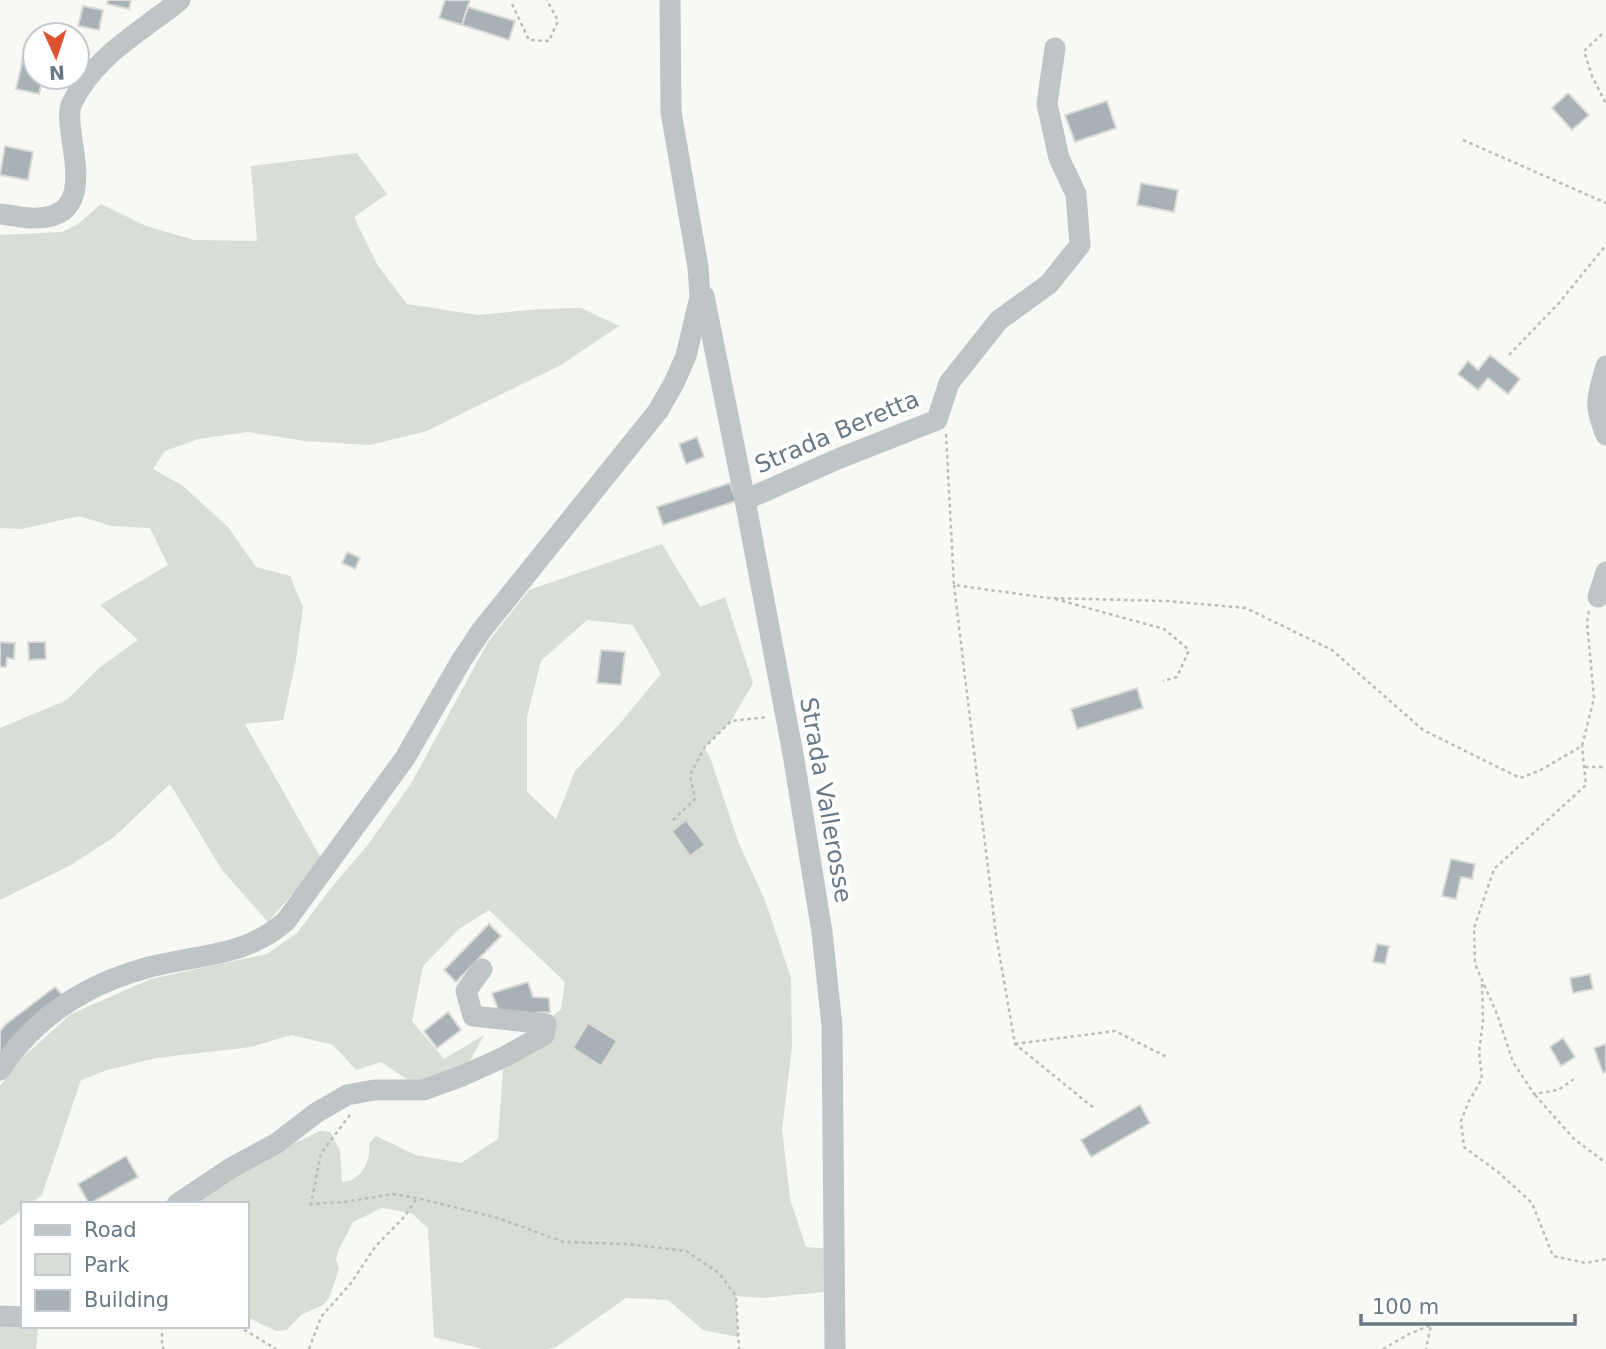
<svg xmlns="http://www.w3.org/2000/svg" width="1606" height="1349" font-family="'DejaVu Sans',sans-serif">
<style>
.green{fill:#d8ddd5;fill-rule:evenodd}
.building{fill:#a8b1b6;stroke:#dadad8;stroke-width:2}
.lines{fill:none;stroke-linecap:round;stroke-linejoin:round}
.path{stroke:#babdbf;stroke-width:2.5;stroke-dasharray:3.5 3.5;stroke-linecap:butt}
.minor{stroke:#bfc4c7;stroke-width:21}
.labels{text-anchor:middle;stroke-width:7;stroke-linejoin:round;paint-order:stroke}
.street-label{font-size:24px;fill:#687985;stroke:#fff}
</style>
<rect width="100%" height="100%" fill="#f8f8f5"/>
<g class="green">
<path d="M357 153 387 194 354 217 378 266 407 304 478 315 540 309 581 308 619 326 561 365 427 431 370 445 304 441 248 432 198 439 165 451 153 469 183 486 228 527 256 567 290 576 303 607 296 660 283 720 245 724 322 860 268 922 222 870 170 784 114 837 71 865 0 900V728L67 700 100 667 138 640 100 605 168 565 150 528 112 526 79 516 21 529 0 528V235L62 232 78 224 101 204 146 226 194 240 257 241 251 166Z"/>
<path d="M662 544 700 607 725 597 753 683 731 721 704 748 710 757 738 841 766 903 791 978 792 1047 782 1129 790 1199 806 1247 833 1249 834 1291 763 1298 736 1296 738 1337 703 1330 668 1300 626 1298 556 1347 547 1349H482L434 1337 428 1228 411 1213 382 1208 353 1222 339 1249 336 1259 339 1269 329 1298 323 1305 301 1315 287 1330 276 1331 247 1317V1204H190L264 1158 320 1131 330 1132 340 1150 342 1182C361 1181 371 1162 369 1144L376 1136 416 1155 461 1163 498 1139 504 1057 561 1009 565 982 489 910 459 929 423 966 412 1021 444 1059 484 1035 462 1076 423 1090 381 1062 356 1070 333 1045 291 1035 251 1047 157 1058 107 1070 81 1080 42 1195 30 1204H23V1209L0 1226V1086L22 1058 71 1014 151 979 267 954 297 933 335 883 367 846 412 782 488 642 529 590ZM587 620 633 625 661 674 616 728 575 771 556 819 527 792V717L541 661Z"/>
<path d="M0 1322 38 1327 36 1349H0Z"/>
</g>
<g class="building">
<path d="M108 0H131L129 9 107 4Z"/>
<path d="M445 0H470L462 25 439 18Z"/>
<path d="M83 6 103 10 99 30 78 26Z"/>
<path d="M468 7 515 21 509 40 462 25Z"/>
<path d="M49 27 75 32 74 35H47Z"/>
<path d="M24 54 35 56V77H43L39 94 16 89Z"/>
<path d="M1568 93 1589 115 1572 130 1552 108Z"/>
<path d="M1107 101 1116 128 1075 142 1065 115Z"/>
<path d="M5 146 33 152 28 180 0 175Z"/>
<path d="M1141 183 1178 190 1174 212 1137 205Z"/>
<path d="M1490 355 1520 379 1508 394 1488 378 1478 390 1458 374 1468 361 1478 370Z"/>
<path d="M697 437 704 457 686 464 679 444Z"/>
<path d="M730 483 736 501 663 525 657 507Z"/>
<path d="M347 552 360 558 355 569 342 563Z"/>
<path d="M0 642 15 643 14 659 7 658 6 667H0Z"/>
<path d="M28 642H45L46 659 29 660Z"/>
<path d="M601 650 625 652 621 685 597 683Z"/>
<path d="M1137 688 1143 708 1077 729 1071 709Z"/>
<path d="M686 820 705 845 690 856 672 831Z"/>
<path d="M1451 859 1475 864 1472 879 1461 877 1456 899 1442 896Z"/>
<path d="M489 924 501 936 456 982 444 970Z"/>
<path d="M1377 944 1389 946 1385 964 1373 962Z"/>
<path d="M1590 974 1593 989 1573 993 1570 978Z"/>
<path d="M528 982 533 997 549 998 550 1012 500 1015 492 993Z"/>
<path d="M55 987 64 997 3 1053 0 1051V1031L6 1024Z"/>
<path d="M448 1012 461 1030 437 1048 424 1031Z"/>
<path d="M588 1023 617 1041 601 1066 573 1048Z"/>
<path d="M1563 1038 1575 1057 1561 1066 1550 1047Z"/>
<path d="M1606 1044V1072L1603 1073 1594 1048Z"/>
<path d="M1140 1105 1150 1123 1091 1157 1081 1140Z"/>
<path d="M126 1156 138 1177 89 1204 78 1184Z"/>
</g>
<g class="lines">
<g class="path">
<path d="M512 4 529 40 549 41 558 21 547 0"/>
<path d="M1602 34 1584 51 1592 76 1606 104"/>
<path d="M1463 140 1606 203"/>
<path d="M1509 355 1559 303 1606 245"/>
<path d="M946 434 954 585 1048 598 1166 601 1246 608 1332 650 1423 730 1520 778 1539 771 1582 746 1594 698 1587 622 1589 610"/>
<path d="M954 585 996 935 1015 1044 1095 1109"/>
<path d="M1055 599 1164 629 1189 650 1177 677 1163 681"/>
<path d="M1585 767H1606"/>
<path d="M673 820 695 799 690 775 704 748 731 721 768 717"/>
<path d="M1482 984 1483 1021 1479 1052 1482 1079 1469 1101 1461 1121 1464 1147 1498 1172 1532 1203 1553 1256 1586 1263 1606 1259"/>
<path d="M1015 1044 1115 1031 1167 1057"/>
<path d="M1574 1079 1558 1090 1534 1094 1513 1062 1497 1014 1475 964 1474 928 1494 869 1586 785 1582 746"/>
<path d="M1535 1095 1574 1139 1606 1163"/>
<path d="M350 1115 321 1153 311 1204 344 1202 393 1194 417 1198 498 1218 564 1242 627 1244 686 1251 719 1273 736 1296 739 1349"/>
<path d="M162 1326V1346L164 1349"/>
<path d="M238 1326 276 1349"/>
<path d="M309 1349 321 1317 351 1283 375 1247 404 1217 417 1198"/>
<path d="M1383 1349 1409 1334 1431 1325 1426 1349"/>
</g>
<g class="minor">
<path d="M0 214C12 215 25 219 37 218 85 217 77 173 72 140 71 129 67 113 72 103 93 57 142 31 180 0"/>
<path d="M704 296 745 500 793 754 822 932 832 1026 835 1349"/>
<path d="M1606 366C1597 398 1593 403 1606 435"/>
<path d="M745 500 840 458 937 420 949 383 999 320 1049 284 1080 245 1076 194 1059 158 1047 104 1055 48"/>
<path d="M1598 597 1606 572"/>
<path d="M0 1070C35 1017 84 985 146 968 197 954 244 958 286 921L405 758 461 661 481 631 658 411 674 383 686 356 700 297 698 267 671 112 670 0"/>
<path d="M177 1204 231 1168 277 1143 316 1113 347 1095 374 1090H423L462 1076 504 1057 544 1035 546 1024 473 1016 466 991 482 969"/>
<path d="M0 1316 23 1317"/>
</g>
</g>
<g class="labels">
<g class="street-label">
<text transform="translate(837 432) rotate(-23)" y="8">Strada Beretta</text>
<text transform="translate(826 800) rotate(80)" y="8">Strada Vallerosse</text>
</g>
</g>
<rect x="21" y="1202" width="228" height="126" fill="#ffffff" stroke="#c3c9ce" stroke-width="2"/>
<rect x="35" y="1225" width="35" height="10" fill="#bfc4c7" stroke="#c3c9ce" stroke-width="2"/>
<text x="84" y="1237" font-size="21" fill="#687985">Road</text>
<rect x="35" y="1254" width="35" height="21" fill="#d8ddd5" stroke="#c3c9ce" stroke-width="2"/>
<text x="84" y="1272" font-size="21" fill="#687985">Park</text>
<rect x="35" y="1290" width="35" height="21" fill="#a8b1b6" stroke="#c3c9ce" stroke-width="2"/>
<text x="84" y="1307" font-size="21" fill="#687985">Building</text>
<g transform="translate(56 56) rotate(177)"><circle r="33" fill="#ffffff" stroke="#c3c9ce" stroke-width="2"/>
<path d="M0-5L12 26L0 18L-12 26Z" fill="#de522f"/>
<text y="-10" font-size="19" font-weight="bold" text-anchor="middle" fill="#687985">N</text>
</g>
<path d="M1361 1314v10h214v-10" fill="none" stroke="#687985" stroke-width="3.5"/>
<text x="1372" y="1314" font-size="21" fill="#687985" stroke="#ffffff" stroke-width="5" paint-order="stroke">100 m</text>
</svg>
